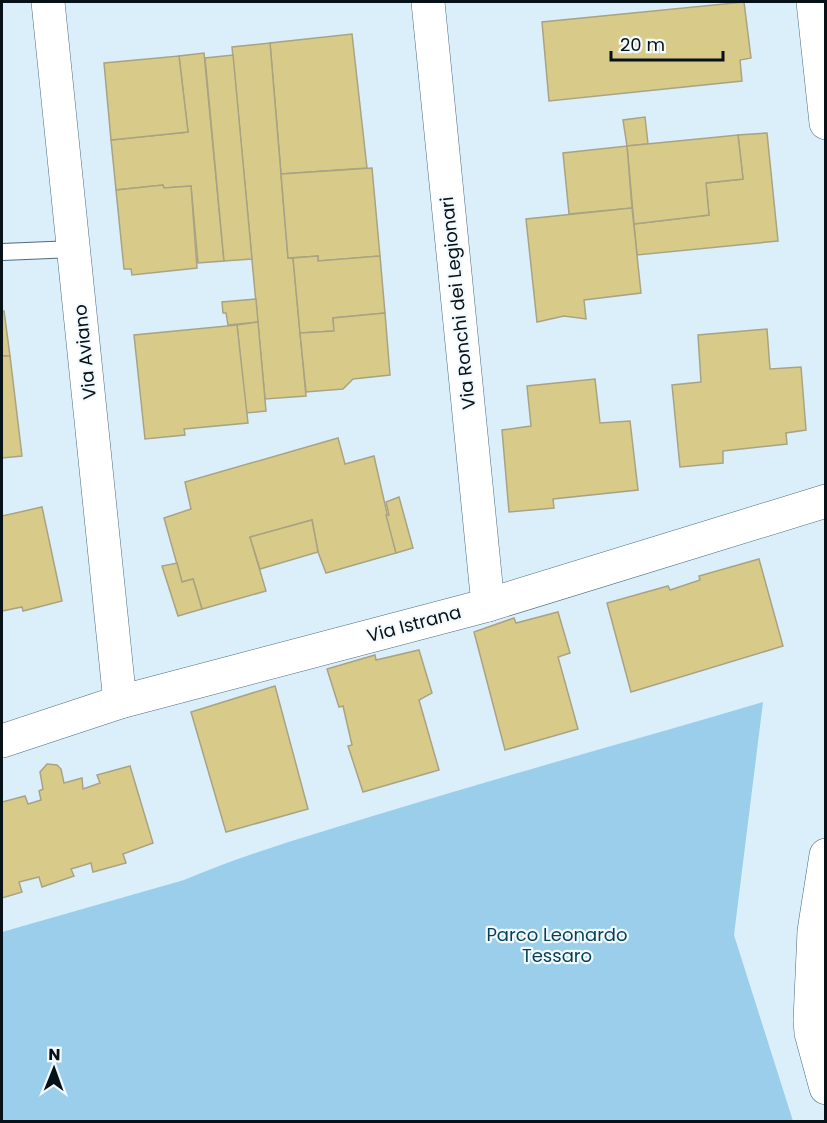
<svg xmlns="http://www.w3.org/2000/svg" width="827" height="1123" font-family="Poppins,sans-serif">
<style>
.green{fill:#9bceeb}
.building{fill:#d8cb8a;stroke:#a9a383;stroke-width:1.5}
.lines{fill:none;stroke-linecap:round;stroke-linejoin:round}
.service-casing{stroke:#4d6c7d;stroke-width:18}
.minor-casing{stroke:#4d6c7d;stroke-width:34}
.tertiary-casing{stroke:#4d6c7d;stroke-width:34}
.service{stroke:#fff;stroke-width:16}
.minor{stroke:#fff;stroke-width:33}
.tertiary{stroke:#fff;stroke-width:33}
.labels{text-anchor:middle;stroke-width:4.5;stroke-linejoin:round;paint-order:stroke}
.street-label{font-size:18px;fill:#061118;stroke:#f3fafe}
.park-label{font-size:18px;fill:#033f57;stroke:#f3fafe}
</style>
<rect width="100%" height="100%" fill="#dbeffa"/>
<path class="green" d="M763 702 734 935 793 1121H2V932L184 880C252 851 325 831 396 809 518 772 641 738 763 702Z"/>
<g class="building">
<path d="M744 2 751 58 740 60 742 81 549 101 542 22Z"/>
<path d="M352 34 367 168 281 174 270 43Z"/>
<path d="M270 43 288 258H293L306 396 265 399 232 47Z"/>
<path d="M204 53 224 261 198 263 191 186 164 188 163 185 116 190 111 140 188 132 179 56Z"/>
<path d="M233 55 252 259 224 261 205 58Z"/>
<path d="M179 56 188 132 111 140 104 63Z"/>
<path d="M645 117 648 144 627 146 623 120Z"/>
<path d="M767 133 778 241 637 255 634 224 709 215 706 183 743 179 738 135Z"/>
<path d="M738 135 743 179 706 183 709 215 634 224 627 146Z"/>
<path d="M627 146 632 208 569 214 563 153Z"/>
<path d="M372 168 380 256 318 261V256L288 258 281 174Z"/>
<path d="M163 185 164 188 191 186 197 268 132 275 131 269H124L116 190Z"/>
<path d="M632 208 641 293 584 300 586 319 564 316 537 322 526 219Z"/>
<path d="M318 256V261L380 256 385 313 333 318 334 331 300 333 293 258Z"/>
<path d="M256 299 258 322 228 325 226 313H223L222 302Z"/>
<path d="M2 311H4L10 356H2Z"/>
<path d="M385 313 390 375 353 379 343 389 306 392 300 333 334 331 333 318Z"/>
<path d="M258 322 266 411 246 413 237 325Z"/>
<path d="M237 325 248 423 184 429 185 435 145 439 134 335Z"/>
<path d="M767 329 770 369 801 367 806 430 786 433 787 444 723 451V463L680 467 672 385 701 382 698 335Z"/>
<path d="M2 356H10L22 456 2 458Z"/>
<path d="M595 379 600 423 630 421 638 490 553 499 554 508 509 512 502 430 531 426 527 386Z"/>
<path d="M338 438 345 464 374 456 396 553 326 573 318 552 312 520 250 537 266 591 202 609 193 579 182 582 164 518 191 509 185 482Z"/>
<path d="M399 497 413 548 396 553 386 515H389L386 502Z"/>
<path d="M42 507 62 601 23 611 22 607 2 611V516Z"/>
<path d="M312 520 318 552 260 569 250 537Z"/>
<path d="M759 559 783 646 631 692 607 603 668 586 670 590 700 580 699 576Z"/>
<path d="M177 563 182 582 193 579 202 609 178 616 162 566Z"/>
<path d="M558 612 570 653 558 657 578 729 505 750 474 632 514 618 516 623Z"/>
<path d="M419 650 432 693 419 700 439 770 363 792 348 746 352 745 343 706 339 707 327 669 375 655 376 660Z"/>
<path d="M275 686 308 809 226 832 191 712Z"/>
<path d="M47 764 57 765 61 769 64 783 82 778 83 789 100 783 97 775 130 766 153 843 123 854 126 863 93 872 91 863 71 869 74 876 42 887 39 877 19 882 22 892 2 898V802L25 796 28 804 41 800 39 791 43 789 40 772Z"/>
</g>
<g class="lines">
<defs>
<path id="service" d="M2 252 74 249"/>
<g id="minor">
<path d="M48 2 120 702"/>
<path d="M428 2 488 605"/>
<path d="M2 741 120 702 488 605 826 501"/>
</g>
<g id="tertiary">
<path d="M813 2 826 123"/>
<path d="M826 855 814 931 810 1020 811 1033 826 1088"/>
</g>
</defs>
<use href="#service" class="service-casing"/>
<use href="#minor" class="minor-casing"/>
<use href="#tertiary" class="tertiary-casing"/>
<use href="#service" class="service"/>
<use href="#minor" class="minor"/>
<use href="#tertiary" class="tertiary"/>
</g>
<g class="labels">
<g class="street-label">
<text transform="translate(458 303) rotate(-96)" y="6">Via Ronchi dei Legionari</text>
<text transform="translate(85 352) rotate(-96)" y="6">Via Aviano</text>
<text transform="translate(414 624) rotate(-15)" y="6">Via Istrana</text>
</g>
<g class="park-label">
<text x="557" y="941">Parco Leonardo<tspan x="557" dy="21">Tessaro</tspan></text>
</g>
</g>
<rect width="827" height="1123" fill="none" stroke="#061118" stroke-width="6"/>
<g transform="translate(54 1069) rotate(1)" stroke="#f3fafe" stroke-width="4.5" paint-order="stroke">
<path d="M0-4.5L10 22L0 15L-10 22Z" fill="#061118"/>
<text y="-9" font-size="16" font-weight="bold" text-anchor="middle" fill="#061118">N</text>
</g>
<path d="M611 51v9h112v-9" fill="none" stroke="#061118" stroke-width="3"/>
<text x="620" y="51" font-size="18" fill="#061118" stroke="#f3fafe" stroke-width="4.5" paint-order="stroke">20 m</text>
</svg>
